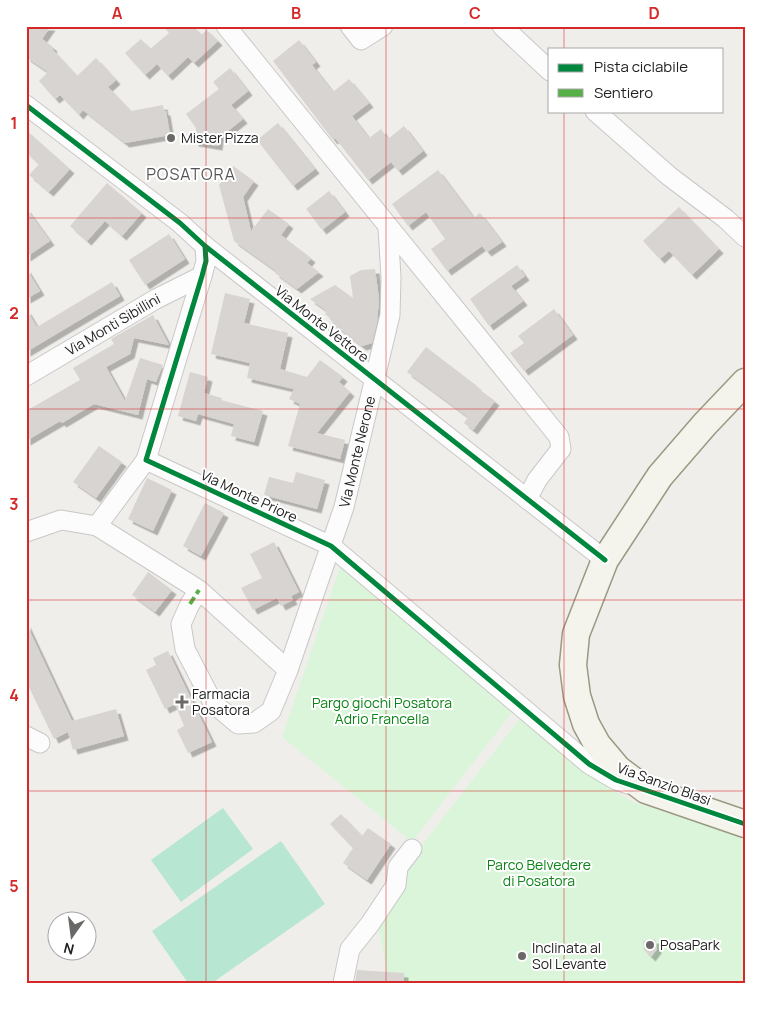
<svg xmlns="http://www.w3.org/2000/svg" width="771" height="1009" font-family="Manrope,sans-serif">
<style>
.park{fill:#daf5da}
.pitch{fill:#b7e6d2}
.building{fill:#d7d4d2;filter:url(#shadow)}
.lines{fill:none;stroke-linecap:round;stroke-linejoin:round}
.street-casing{stroke:#c9c8c7;stroke-width:21}
.secondary-casing{stroke:#999a82;stroke-width:29}
.street{stroke:#fdfcfc;stroke-width:19}
.secondary{stroke:#f4f4ed;stroke-width:26}
.quiet{stroke:#55b145;stroke-width:4;stroke-dasharray:8 4;stroke-linecap:butt}
.cycleway-casing{stroke:#fff;stroke-width:8}
.cycleway{stroke:#00873e;stroke-width:5}
.grid{fill:none;stroke:#d62828;stroke-width:1;stroke-opacity:0.55}
.poi-dot{fill:#6a6968;stroke:#fff;stroke-width:2}
.labels{text-anchor:middle;stroke-width:4;stroke-linejoin:round;paint-order:stroke}
.poi-label{font-size:14px;fill:#222;stroke:#fff;text-anchor:start}
.street-label{font-size:14px;fill:#222;stroke:#fff}
.park-label{font-size:14px;fill:#0c8416;stroke:#fff}
.quarter-label{font-size:16px;letter-spacing:1px;fill:#555;stroke:#fff}
.neatline{fill:none;stroke:#d62828;stroke-width:2}
.grid-label{font-size:16px;text-anchor:middle;font-weight:bold;fill:#d62828}
</style>
<defs>
<filter id="shadow"><feDropShadow dx="4.5" dy="4.5" stdDeviation="0" flood-color="#0004"/></filter>
</defs>
<rect width="100%" height="100%" fill="#f0eeeb"/>
<g class="park">
<path d="M340 567 513 711 412 842 282 737Z"/>
<path d="M521 717 589 775 633 802 745 838V983H389L378 925 406 866Z"/>
</g>
<g class="pitch">
<path d="M223 808 253 849 181 902 151 860Z"/>
<path d="M281 841 325 904 212 983H188L152 931Z"/>
</g>
<g class="building">
<path d="M26 26H51L42 39 53 47 52 49 77 76 96 58 116 80 108 87 131 111 163 105 164 111H166L170 135 125 143 83 110 79 115 60 95 55 99 39 81 48 72 26 57Z"/>
<path d="M163 26H193L201 35 207 30 218 41 194 63 188 57 168 76 157 64 145 75 125 53 141 39 150 49 169 33Z"/>
<path d="M299 40 316 62 312 65 333 92 349 79 369 103 352 116 369 138 381 129 388 139 404 126 423 151 398 171 391 162 368 180 335 138 333 140 273 61Z"/>
<path d="M230 68 248 91 231 105 243 119 219 138 218 146 194 142 196 128 186 114 219 89 213 82Z"/>
<path d="M278 123 315 169 293 186 257 140Z"/>
<path d="M26 130 70 169 49 192 29 175 39 164 26 152Z"/>
<path d="M233 166 254 181 243 197 251 231 268 209 289 224 281 235 311 258 307 263 319 272 297 289 275 273 276 271 234 241 219 185Z"/>
<path d="M438 170 474 218 480 213 502 242 487 252 482 246 447 271 431 249 445 239 426 212 408 226 392 204Z"/>
<path d="M107 183 142 213 122 236 105 221 87 241 70 226Z"/>
<path d="M329 191 345 212 322 230 306 209Z"/>
<path d="M679 207 719 249 692 275 669 251 660 259 643 241Z"/>
<path d="M26 208 50 241 26 257Z"/>
<path d="M169 234 185 259 145 285 129 260Z"/>
<path d="M517 265 525 276 511 286 523 301 489 326 470 299Z"/>
<path d="M26 268 40 291 26 299Z"/>
<path d="M375 269 379 299 377 322 372 343 362 346 332 323 333 321 325 314 327 311 310 299 335 285 353 298 350 276 361 270Z"/>
<path d="M112 282 120 296 26 352V309L37 327Z"/>
<path d="M225 293 250 299 244 323 288 333 280 369 307 377 320 360 343 377 339 382 350 392 317 433 345 440 340 459 288 446 300 404 289 399 294 389 247 378 250 363 211 354Z"/>
<path d="M554 309 573 335 524 371 510 353 524 343 518 336Z"/>
<path d="M153 315 169 345 134 338 130 354 106 367 125 401 140 358 163 365 156 382 147 379 138 415 94 404 62 423 60 421 26 441V411L80 380 73 368 114 344 111 339Z"/>
<path d="M426 347 477 386 476 387 495 401 473 430 464 423 468 417 407 372Z"/>
<path d="M190 372 208 377 204 393 222 398 221 400 263 411 254 442 231 436 234 424 198 414 196 421 178 416Z"/>
<path d="M99 446 122 462 96 498 73 482Z"/>
<path d="M296 472 325 480 317 509 264 495 269 477 293 483Z"/>
<path d="M147 478 172 490 153 531 128 519Z"/>
<path d="M205 503 224 513 201 556 183 546Z"/>
<path d="M274 542 299 592 291 596 293 600 281 606 277 598 253 610 241 588 262 578 250 554Z"/>
<path d="M148 572 172 590 155 612 132 595Z"/>
<path d="M26 623 72 721 116 709 124 736 73 750 68 732 54 739 26 681Z"/>
<path d="M168 651 212 742 188 753 177 730 184 726 175 704 165 709 146 670 156 665 153 658Z"/>
<path d="M341 814 362 836 368 828 391 844 367 880 343 863 353 848 330 824Z"/>
<path d="M655 939 657 949 651 957 644 950 643 941Z"/>
<path d="M357 970 404 973V983H355Z"/>
</g>
<g class="lines">
<defs>
<g id="street">
<path d="M226 26 559 437 561 449 537 480 527 499"/>
<path d="M350 26 361 40 383 26"/>
<path d="M502 26 550 71"/>
<path d="M26 105 180 223 205 246 605 560"/>
<path d="M595 111 669 176 726 219 745 237"/>
<path d="M205 246 206 261 202 276 146 460 331 546 589 764 616 780 628 784"/>
<path id="s1" d="M26 376 156 299 202 276"/>
<path d="M97 526 146 460"/>
<path d="M26 532 61 520 97 526 199 590 288 670 271 711 254 723 238 724 213 703 185 649 181 624 190 604 199 590"/>
<path id="s2" d="M288 670 344 507 390 315 391 277 388 228"/>
<path d="M26 736 40 743"/>
<path d="M343 983 350 949 370 924 396 885 398 867 412 849"/>
</g>
<path id="secondary" d="M745 382 705 424 660 476 605 560 576 634 573 665 577 696 586 724 597 744 618 769 646 790 745 824"/>
</defs>
<use href="#street" class="street-casing"/>
<use href="#secondary" class="secondary-casing"/>
<use href="#street" class="street"/>
<use href="#secondary" class="secondary"/>
<path class="quiet" d="M190 604 199 590"/>
<defs>
<g id="cycleway">
<path d="M26 105 180 223 205 246 605 560"/>
<path d="M205 246 206 261 202 276 146 460 331 546 589 764 616 780 745 824"/>
</g>
</defs>
<use href="#cycleway" class="cycleway-casing"/>
<use href="#cycleway" class="cycleway"/>
</g>
<path class="grid" d="M206 26V983M386 26V983M564 26V49M564 111V983M26 218H745M26 409H745M26 600H745M26 791H745"/>
<g class="poi-dot">
<circle cx="171" cy="138" r="5"/>
<path d="M179.5 694.5h5v5h5v5h-5v5h-5v-5h-5v-5h5z"/>
<circle cx="650" cy="945" r="5"/>
<circle cx="522" cy="956" r="5"/>
</g>
<g class="labels">
<g class="poi-label">
<text x="181" y="143">Mister Pizza</text>
<text x="192" y="699">Farmacia<tspan x="192" dy="16">Posatora</tspan></text>
<text x="660" y="950">PosaPark</text>
<text x="532" y="953">Inclinata al<tspan x="532" dy="16">Sol Levante</tspan></text>
</g>
<g class="street-label">
<text transform="translate(322 324) rotate(38)" y="5">Via Monte Vettore</text>
<text dy="5" stroke="none"><textPath href="#s1" startOffset="101">Via Monti Sibillini</textPath></text>
<text dy="5" stroke="none"><textPath href="#s2" startOffset="229">Via Monte Nerone</textPath></text>
<text transform="translate(249 496) rotate(25)" y="5">Via Monte Priore</text>
<text transform="translate(664 784) rotate(20)" y="5">Via Sanzio Blasi</text>
</g>
<g class="park-label">
<text x="382" y="708">Pargo giochi Posatora<tspan x="382" dy="16">Adrio Francella</tspan></text>
<text x="539" y="870">Parco Belvedere<tspan x="539" dy="16">di Posatora</tspan></text>
</g>
<g class="quarter-label">
<text x="191" y="180">POSATORA</text>
</g>
</g>
<rect width="771" height="1009" fill="none" stroke="#ffffff" stroke-width="55"/>
<rect x="548" y="48" width="175" height="65" fill="#ffffff" stroke="#a7a7a7"/>
<rect x="558" y="64" width="25" height="8" fill="#00873e" stroke="#a7a7a7"/>
<text x="594" y="72" font-size="15" fill="#222222">Pista ciclabile</text>
<rect x="558" y="89" width="25" height="8" fill="#55b145" stroke="#a7a7a7"/>
<text x="594" y="98" font-size="15" fill="#222222">Sentiero</text>
<g transform="translate(72 936) rotate(194)"><circle r="24" fill="#ffffff" stroke="#a7a7a7"/>
<path d="M0-4L9 19L0 12L-9 19Z" fill="#6a6968"/>
<text y="-8" font-size="14" font-weight="bold" text-anchor="middle" fill="#222222">N</text>
</g>
<rect x="28" y="28" width="716" height="954" class="neatline"/>
<g class="grid-label">
<text x="117" y="19">A</text>
<text x="296" y="19">B</text>
<text x="475" y="19">C</text>
<text x="654" y="19">D</text>
<text x="14" y="129">1</text>
<text x="14" y="319">2</text>
<text x="14" y="510">3</text>
<text x="14" y="701">4</text>
<text x="14" y="892">5</text>
</g>
</svg>
